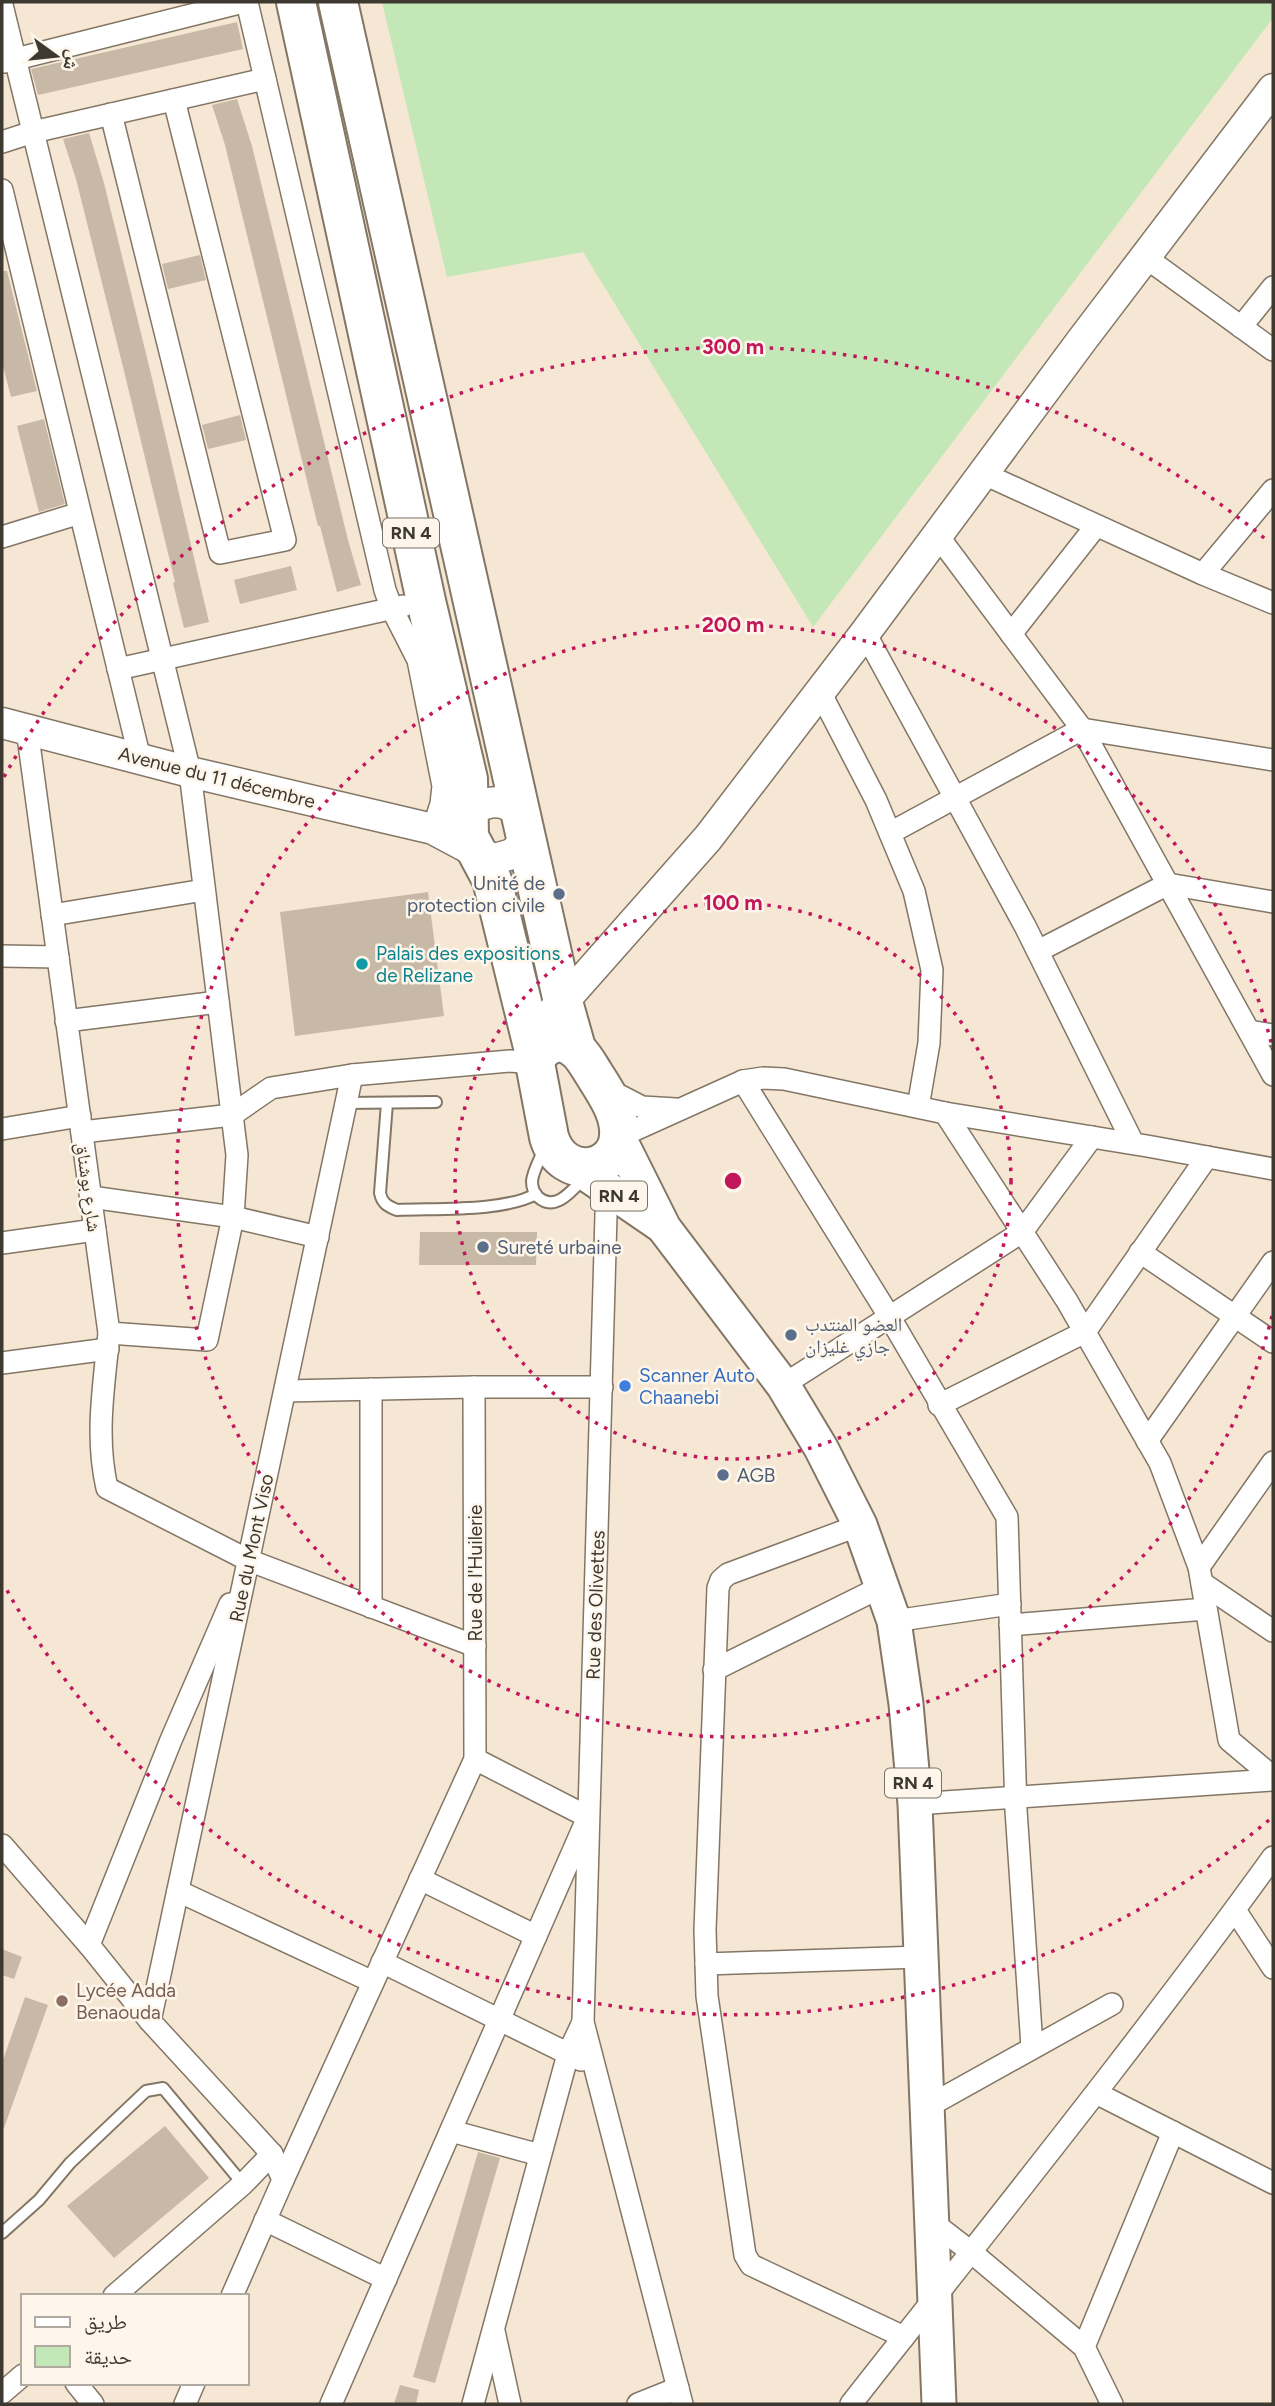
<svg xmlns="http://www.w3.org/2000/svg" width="1275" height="2406" font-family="Figtree,'Noto Naskh Arabic',sans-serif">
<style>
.green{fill:#c3e7b6}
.building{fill:#c7b9a6}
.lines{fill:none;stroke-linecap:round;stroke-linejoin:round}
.lane-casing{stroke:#837665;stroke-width:14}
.street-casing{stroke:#837665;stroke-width:24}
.secondary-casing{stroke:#837665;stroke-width:33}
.primary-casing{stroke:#837665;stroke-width:37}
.highway-casing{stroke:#837665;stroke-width:42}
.lane{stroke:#fff;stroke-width:10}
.street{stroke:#fff;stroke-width:21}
.secondary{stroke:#fff;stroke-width:30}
.primary{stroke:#fff;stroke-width:33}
.highway{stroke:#fff;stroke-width:38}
.ring{fill:none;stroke:#c2185b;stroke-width:3.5;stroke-dasharray:3.5 7}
.service-dot{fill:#5c6f8a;stroke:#fef6ea;stroke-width:2.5}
.culture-dot{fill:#0f9aa8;stroke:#fef6ea;stroke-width:2.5}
.shop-dot{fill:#3f7fe0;stroke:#fef6ea;stroke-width:2.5}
.education-dot{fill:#8d6e63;stroke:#fef6ea;stroke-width:2.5}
.labels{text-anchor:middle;stroke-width:5;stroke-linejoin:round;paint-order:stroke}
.shield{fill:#fef6ea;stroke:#777168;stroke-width:2}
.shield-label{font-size:18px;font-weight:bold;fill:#3d3830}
.street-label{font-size:19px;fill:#3d3830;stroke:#fef6ea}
.service-label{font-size:19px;fill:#4e5e75;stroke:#fef6ea;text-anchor:start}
.culture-label{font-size:19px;fill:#0d838f;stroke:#fef6ea;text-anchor:start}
.shop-label{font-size:19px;fill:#366cbe;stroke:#fef6ea;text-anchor:start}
.education-label{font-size:19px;fill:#785e54;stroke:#fef6ea;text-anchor:start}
.centre{fill:#c2185b;stroke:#fef6ea;stroke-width:3.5}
.ring-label{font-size:21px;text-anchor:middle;font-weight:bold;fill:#c2185b;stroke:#fef6ea;stroke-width:5;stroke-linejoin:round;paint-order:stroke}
</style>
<rect width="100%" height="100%" fill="#f6e7d4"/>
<path class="green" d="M382 2H1273V18L813 627 583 252 447 277Z"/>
<g class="building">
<path d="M237 22 243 49 38 95 31 69Z"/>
<path d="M237 99 252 146 348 540 361 585 337 592 320 526H318L225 145 212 105Z"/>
<path d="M89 133 104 183 151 374 209 622 184 628 173 583 175 582 124 371 76 179 63 139Z"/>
<path d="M200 255 206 280 168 289 162 264Z"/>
<path d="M2 271H7L37 391 11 397 2 362Z"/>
<path d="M240 415 246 440 208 449 202 425Z"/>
<path d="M44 419 65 504 39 512 17 426Z"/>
<path d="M291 566 297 590 240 604 234 580Z"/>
<path d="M428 892 444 1016 295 1036 280 912Z"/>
<path d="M420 1232H537L536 1265H419Z"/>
<path d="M2 1949 22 1957 14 1979 2 1975Z"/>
<path d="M25 1997 48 2005 4 2128H2V2063Z"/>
<path d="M165 2126 209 2178 114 2258 67 2206Z"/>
<path d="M478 2152 500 2158 435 2383 413 2377Z"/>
<path d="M400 2385 419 2390 416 2404H394Z"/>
</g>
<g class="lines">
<defs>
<g id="lane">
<path d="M346 1103 436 1102"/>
<path d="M387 1103 380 1193C382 1203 387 1206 397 1210 435 1208 504 1212 536 1194"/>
<path d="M544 1149C540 1159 533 1171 532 1181 532 1187 534 1193 538 1197 556 1213 573 1189 585 1177"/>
<path d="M2 2233 39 2200 70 2163 146 2091 163 2088 243 2184"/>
</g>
<g id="street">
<path d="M247 2 385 590 392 609 418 660 443 786 441 804 433 829"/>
<path d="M2 5 190 772 237 1155 233 1217 207 1340 109 1333"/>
<path d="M4 62 243 2"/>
<path d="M111 114 220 553 285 540 174 100"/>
<path d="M2 142 33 132 265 79"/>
<path d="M2 190 140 759"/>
<path d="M1145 257 1273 350"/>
<path d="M1241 327 1273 287"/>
<path d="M982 473 1203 574 1273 603"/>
<path d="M938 536 1082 729 1273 1075"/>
<path d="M2 537 80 513"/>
<path d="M1203 574 1273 490"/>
<path d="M865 633 1025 926 1133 1143"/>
<path d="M1011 634 1096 526"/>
<path d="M118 669 403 606"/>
<path d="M820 692 876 800 914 891 932 970 929 1043 918 1107"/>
<path d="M27 729 109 1333C104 1385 95 1436 107 1488L248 1560 475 1646"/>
<path d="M890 833 1082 729 1273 760"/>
<path d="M52 915 204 890"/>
<path d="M1038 951 1168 884 1273 902"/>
<path d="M2 956 58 957"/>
<path d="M66 1021 218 1002"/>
<path d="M1249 1031 1273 1035"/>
<path d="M743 1081 889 1316 1007 1517 1016 1810 1032 2047"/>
<path d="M607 1089 642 1107 676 1109"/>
<path d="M945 1113 1067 1301 1160 1463 1199 1567 1229 1740 1273 1777"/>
<path d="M2 1129 80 1116"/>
<path d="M82 1132 232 1115 271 1088 352 1075 510 1061 535 1063"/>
<path d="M619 1137 743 1081 763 1078 784 1079 945 1113 1147 1146 1273 1169"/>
<path d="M607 1180 583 2022 682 2404"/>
<path d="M91 1197 233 1217 318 1237"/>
<path d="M2 1243 95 1230"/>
<path d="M1140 1252 1273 1342"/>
<path d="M2 1363 108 1349"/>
<path d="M783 1385 1022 1232 1092 1137"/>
<path d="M474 1387 475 1759"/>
<path d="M285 1391 474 1387H602"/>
<path d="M939 1405 1085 1332 1207 1157"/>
<path d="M1147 1441 1273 1262"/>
<path d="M860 1525 728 1574 721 1580 718 1588 705 1930 707 1996 745 2255 751 2265 904 2337"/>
<path d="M1199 1567 1273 1462"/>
<path d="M1202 1583 1273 1631"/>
<path d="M371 1607V1389"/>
<path d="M894 1621 1010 1604"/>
<path d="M1010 1625 1206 1609"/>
<path d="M714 1670 883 1586"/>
<path d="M915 1804 1273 1780"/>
<path d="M2 1845 89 1945 150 2021 272 2154"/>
<path d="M420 1879 536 1936"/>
<path d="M178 1891 373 1982"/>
<path d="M1235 1910 1273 1968"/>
<path d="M89 1945 171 1740 230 1604"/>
<path d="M382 1962 581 2060"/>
<path d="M706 1964 920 1957"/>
<path d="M150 2021 352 1075"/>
<path d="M1096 2093 1273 2183"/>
<path d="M927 2107 1112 2004"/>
<path d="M451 2131 540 2155"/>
<path d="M283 2180 475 1759 588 1817 331 2404"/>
<path d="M265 2220 386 2279"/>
<path d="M931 2221 971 2252 1084 2347 1112 2404"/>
<path d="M114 2296 243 2184 272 2154 283 2180 232 2296"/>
<path d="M494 2331 510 2404"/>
<path d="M1084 2347 1173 2132"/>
<path d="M76 2383 93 2404"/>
<path d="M2 2393 23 2375"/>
<path d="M185 2404 194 2383"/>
<path d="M473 2404 568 2054 583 2022"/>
<path d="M638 2404 678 2388"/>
<path d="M851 2404C993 2223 1138 2044 1273 1857"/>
</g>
<g id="secondary">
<path d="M2 723 190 772 433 829 476 852 495 859 512 854 519 848 526 831"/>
<path d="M452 820C479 806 494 792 522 813"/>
<path d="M531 1032 563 1002 708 838 865 633 1082 340 1273 89"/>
</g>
<g id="primary">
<path d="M619 1138 664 1228 783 1385 821 1448 860 1525 894 1621 906 1704 915 1804 939 2404"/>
<path d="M573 1165 662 1226"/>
</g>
<g id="highway">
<path d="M296 2 426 601 468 779 469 837 492 880 536 1059"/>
<path d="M338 2 563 1002 576 1048"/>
<path d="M560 1042C579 1046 585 1060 594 1074 604 1090 618 1110 619 1129 623 1172 563 1184 549 1137L535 1063C539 1050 547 1044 560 1042Z"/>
</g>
</defs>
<use href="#lane" class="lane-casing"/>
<use href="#street" class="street-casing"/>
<use href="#secondary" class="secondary-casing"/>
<use href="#primary" class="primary-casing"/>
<use href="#highway" class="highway-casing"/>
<use href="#lane" class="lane"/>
<use href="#street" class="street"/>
<use href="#secondary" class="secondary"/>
<use href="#primary" class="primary"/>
<use href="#highway" class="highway"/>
</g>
<g class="ring">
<circle cx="733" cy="1181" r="278"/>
<path d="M1272 1316A556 556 0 1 1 1272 1046"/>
<path d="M1269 1820A834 834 0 0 1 4 1585M4 777A834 834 0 0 1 1269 542"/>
</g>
<g class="service-dot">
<circle cx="559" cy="894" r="7"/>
<circle cx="483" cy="1247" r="7"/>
<circle cx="791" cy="1335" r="7"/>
<circle cx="723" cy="1475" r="7"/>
</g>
<circle class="culture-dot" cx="362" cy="964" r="7"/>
<circle class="shop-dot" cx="625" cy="1386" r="7"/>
<circle class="education-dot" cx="62" cy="2001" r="7"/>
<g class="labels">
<g class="shield">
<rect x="383" y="518.5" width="56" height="29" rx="5"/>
<rect x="591" y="1181.5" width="56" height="29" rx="5"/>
<rect x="885" y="1768.5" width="56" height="29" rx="5"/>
</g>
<g class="shield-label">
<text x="411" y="539">RN 4</text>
<text x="619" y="1202">RN 4</text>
<text x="913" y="1789">RN 4</text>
</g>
<g class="street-label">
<text transform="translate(217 777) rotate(14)" y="7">Avenue du 11 décembre</text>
<text transform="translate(89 1187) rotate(82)" y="7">شارع بوشناق</text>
<text transform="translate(251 1548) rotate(-78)" y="7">Rue du Mont Viso</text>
<text transform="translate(475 1573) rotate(-90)" y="7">Rue de l'Huilerie</text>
<text transform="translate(595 1605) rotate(-88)" y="7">Rue des Olivettes</text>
</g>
<g class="service-label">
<text x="545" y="890" text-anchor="end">Unité de<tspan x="545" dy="22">protection civile</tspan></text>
<text x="497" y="1254">Sureté urbaine</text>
<text x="805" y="1331">العضو المنتدب<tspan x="805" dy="22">جازي غليزان</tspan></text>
<text x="737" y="1482">AGB</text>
</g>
<g class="culture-label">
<text x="376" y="960">Palais des expositions<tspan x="376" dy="22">de Relizane</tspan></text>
</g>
<g class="shop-label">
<text x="639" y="1382">Scanner Auto<tspan x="639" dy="22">Chaanebi</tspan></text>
</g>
<g class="education-label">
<text x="76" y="1997">Lycée Adda<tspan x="76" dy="22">Benaouda</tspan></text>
</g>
</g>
<circle cx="733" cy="1181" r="10" class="centre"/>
<g class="ring-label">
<text x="733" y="354">300 m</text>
<text x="733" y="632">200 m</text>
<text x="733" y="910">100 m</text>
</g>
<rect width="1275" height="2406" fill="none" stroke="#3d3830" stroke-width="7"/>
<rect x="21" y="2294" width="228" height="91" fill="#fef6ea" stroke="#b1aaa0" stroke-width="2"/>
<rect x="35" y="2317" width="35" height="10" fill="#ffffff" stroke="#b1aaa0" stroke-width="2"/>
<text x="84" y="2329" font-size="21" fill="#3d3830">طريق</text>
<rect x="35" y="2346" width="35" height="21" fill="#c3e7b6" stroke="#b1aaa0" stroke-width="2"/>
<text x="84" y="2364" font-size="21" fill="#3d3830">حديقة</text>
<g transform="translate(56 56) rotate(105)" stroke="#fef6ea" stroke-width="5" paint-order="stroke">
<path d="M0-5L12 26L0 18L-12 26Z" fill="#3d3830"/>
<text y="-10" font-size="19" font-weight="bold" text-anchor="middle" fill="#3d3830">ش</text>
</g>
</svg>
